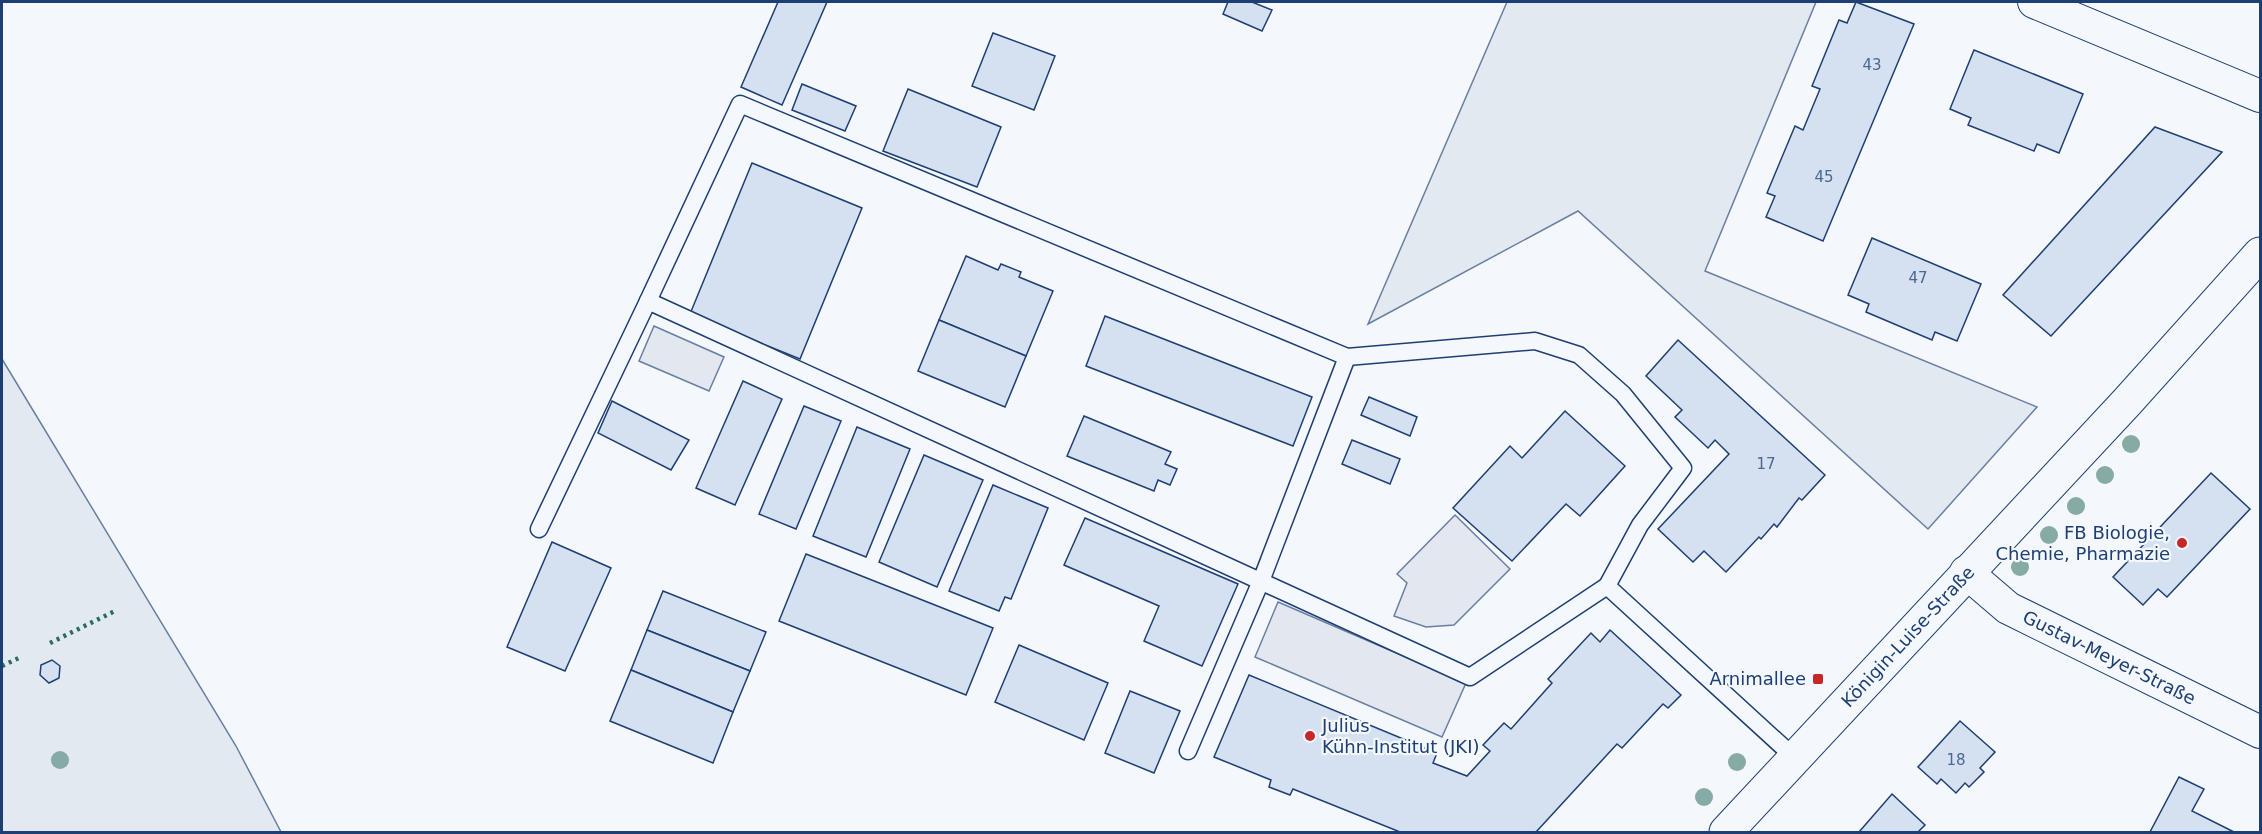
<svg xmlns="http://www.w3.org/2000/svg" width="2262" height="834" font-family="'DejaVu Sans',sans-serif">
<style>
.green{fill:#e3e9f0;stroke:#687fa3;stroke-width:1.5}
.parking{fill:#e3e8f0;stroke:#687fa3;stroke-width:1.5}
.building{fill:#d5e0f0;stroke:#1d3f73;stroke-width:1.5}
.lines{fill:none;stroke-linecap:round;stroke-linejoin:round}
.service-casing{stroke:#1d3f73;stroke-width:19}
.minor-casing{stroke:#1d3f73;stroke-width:34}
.secondary-casing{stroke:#1d3f73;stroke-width:35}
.service{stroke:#f4f7fb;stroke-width:16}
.minor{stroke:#f4f7fb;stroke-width:32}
.secondary{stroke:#f4f7fb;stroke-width:33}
.hedge{stroke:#2c6c60;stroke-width:4.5;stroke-dasharray:3 4.5;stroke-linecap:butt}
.tree{fill:#86aba6}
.poi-dot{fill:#c62828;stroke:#f4f7fb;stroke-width:2}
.labels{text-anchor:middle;stroke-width:4.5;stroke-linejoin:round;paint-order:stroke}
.number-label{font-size:15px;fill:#4b6792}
.poi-label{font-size:18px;fill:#1d3f73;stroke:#f4f7fb;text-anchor:end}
.street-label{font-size:18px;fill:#1d3f73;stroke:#f4f7fb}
</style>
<rect width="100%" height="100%" fill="#f4f7fb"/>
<g class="green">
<path d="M1507 2H1816L1705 271 2037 407 1928 529 1578 211 1368 324Z"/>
<path d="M2 359 236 746 281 832H2Z"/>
</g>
<g class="parking">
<path d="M654 326 724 357 709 391 639 361Z"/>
<path d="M1455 515 1510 569 1454 625 1426 627 1394 616 1407 583 1397 574Z"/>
<path d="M1278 602 1466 683 1442 737 1255 657Z"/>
</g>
<g class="building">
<path d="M778 2H827L782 105 741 87Z"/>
<path d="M1228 2H1252L1272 10 1262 31 1223 14Z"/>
<path d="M1856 2 1914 24 1823 241 1766 217 1775 196 1767 193 1795 126 1803 130 1820 89 1812 86 1839 20 1847 23Z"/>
<path d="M993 33 1055 56 1034 110 972 86Z"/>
<path d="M1974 50 2083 94 2059 153 2037 144 2034 151 1968 125 1971 118 1950 109Z"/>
<path d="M802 84 856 106 845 131 792 110Z"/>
<path d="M908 89 1001 127 977 187 883 151Z"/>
<path d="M2155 127 2222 152 2051 336 2003 295Z"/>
<path d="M752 163 862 208 800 359 690 314Z"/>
<path d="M1872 238 1981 284 1957 341 1935 332 1932 340 1866 312 1869 304 1848 295Z"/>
<path d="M966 256 998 270 1001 264 1021 272 1019 277 1053 291 1026 356 939 320Z"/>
<path d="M1105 316 1312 397 1293 446 1086 366Z"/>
<path d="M939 320 1026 356 1005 407 918 371Z"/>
<path d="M1678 340 1825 475 1802 500 1799 498 1777 527 1774 524 1761 539 1759 537 1726 572 1704 551 1693 562 1658 529 1729 454 1715 440 1708 448 1675 417 1682 410 1646 376Z"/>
<path d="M743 381 782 399 735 505 696 488Z"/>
<path d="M1369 397 1417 417 1410 436 1361 415Z"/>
<path d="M612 401 689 440 671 470 598 433Z"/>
<path d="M804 406 841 421 796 529 759 514Z"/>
<path d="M1565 411 1625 466 1580 516 1566 504 1512 561 1453 508 1510 446 1522 458Z"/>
<path d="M1084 416 1171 452 1165 464 1177 469 1170 485 1158 480 1154 491 1067 456Z"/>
<path d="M857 427 910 449 866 557 813 536Z"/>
<path d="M1352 440 1400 459 1390 484 1342 464Z"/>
<path d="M924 455 983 480 937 587 879 562Z"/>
<path d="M2211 473 2250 509 2167 597 2158 589 2143 605 2113 577Z"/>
<path d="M993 485 1048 508 1011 599 1005 597 999 611 949 591Z"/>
<path d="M1085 518 1238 584 1202 666 1144 641 1159 606 1064 565Z"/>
<path d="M552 542 611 568 565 671 507 647Z"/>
<path d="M806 554 993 628 966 695 779 621Z"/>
<path d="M663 591 766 632 750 671 647 630Z"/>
<path d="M647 630 750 671 733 712 631 670Z"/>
<path d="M1610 630 1681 695 1668 708 1663 704 1622 748 1617 744 1536 832H1400L1293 789 1290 795 1269 787 1271 780 1214 757 1249 675 1437 753 1433 763 1467 776 1490 751 1483 745 1504 723 1511 729 1552 683 1548 679 1591 633 1600 642Z"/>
<path d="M1019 645 1108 683 1084 740 995 702Z"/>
<path d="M52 660 60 666 59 678 49 683 40 675 41 665Z"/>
<path d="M631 670 733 712 713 763 610 721Z"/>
<path d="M1130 691 1180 711 1154 773 1105 753Z"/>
<path d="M1960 721 1995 752 1980 768 1984 772 1969 787 1965 783 1956 793 1941 779 1937 784 1918 767Z"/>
<path d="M2179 777 2204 789 2192 811 2234 832H2150Z"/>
<path d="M1892 794 1925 825 1918 832H1859Z"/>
</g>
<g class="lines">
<defs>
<g id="service">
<path d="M648 301 740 104 1347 357 1261 581 1188 751"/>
<path d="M1347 357 1535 341 1579 355 1623 394 1683 468 1640 525 1607 586 1795 758"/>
<path d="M539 529 648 301 1470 677 1607 586"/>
</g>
<g id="minor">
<path d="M2034 2 2260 96"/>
<path id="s1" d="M1966 572 2008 608 2260 732"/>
</g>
<g id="secondary">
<path id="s2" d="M1726 832 2127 402 2260 254"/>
</g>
</defs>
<use href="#service" class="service-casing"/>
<use href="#minor" class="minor-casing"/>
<use href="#secondary" class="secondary-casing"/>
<use href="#service" class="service"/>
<use href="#minor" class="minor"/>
<use href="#secondary" class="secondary"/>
<g class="hedge">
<path d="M50 643 117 610"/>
<path d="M2 666 21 657"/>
</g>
</g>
<g class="tree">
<circle cx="2131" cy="444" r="9"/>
<circle cx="2105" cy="475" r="9"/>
<circle cx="2076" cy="506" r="9"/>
<circle cx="2049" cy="535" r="9"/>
<circle cx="2020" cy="567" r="9"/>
<circle cx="60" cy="760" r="9"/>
<circle cx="1737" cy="762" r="9"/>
<circle cx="1704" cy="797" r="9"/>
</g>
<g class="poi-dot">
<circle cx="2182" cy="543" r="6"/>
<rect x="1812" y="673" width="12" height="12" rx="3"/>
<circle cx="1310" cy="736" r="6"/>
</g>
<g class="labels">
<g class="number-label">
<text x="1872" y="70">43</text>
<text x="1824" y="182">45</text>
<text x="1918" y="283">47</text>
<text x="1766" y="469">17</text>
<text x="1956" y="765">18</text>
</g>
<g class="poi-label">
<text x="2170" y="539">FB Biologie,<tspan x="2170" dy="21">Chemie, Pharmazie</tspan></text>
<text x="1806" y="685">Arnimallee</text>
<text x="1322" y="732" text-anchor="start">Julius<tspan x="1322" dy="21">Kühn-Institut (JKI)</tspan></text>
</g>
<g class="street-label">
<text dy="6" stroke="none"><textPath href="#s2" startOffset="267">Königin-Luise-Straße</textPath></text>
<text dy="6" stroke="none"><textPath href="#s1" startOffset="168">Gustav-Meyer-Straße</textPath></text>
</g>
</g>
<rect width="2262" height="834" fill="none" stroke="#1d3f73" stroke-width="6"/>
</svg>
